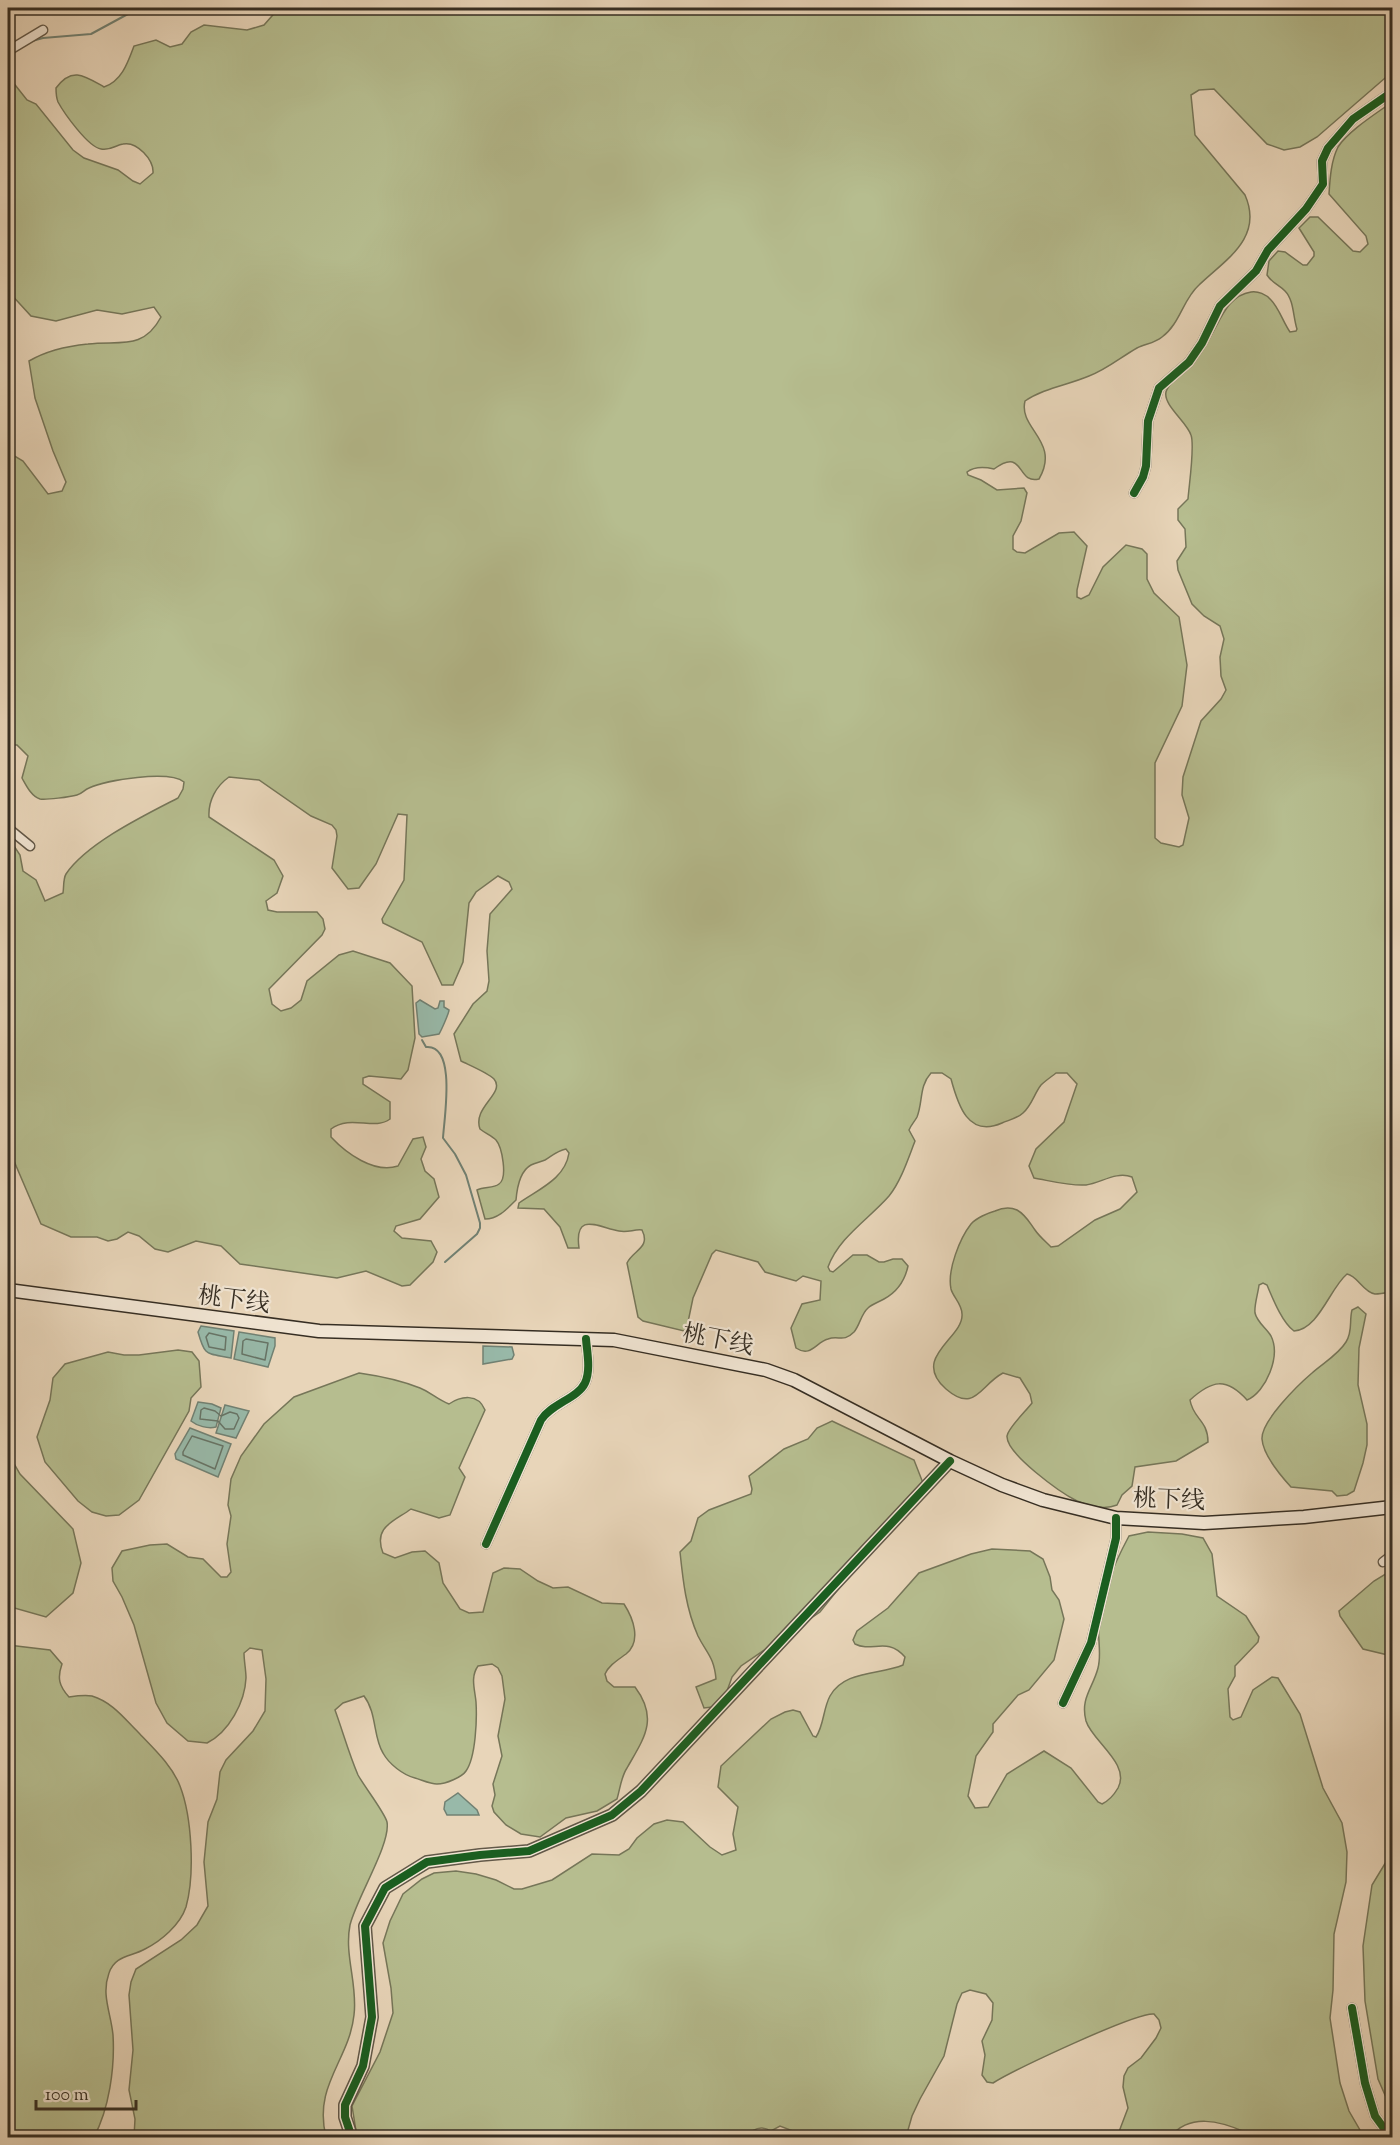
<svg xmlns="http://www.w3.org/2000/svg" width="1400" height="2145" font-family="'Sorts Mill Goudy','Noto Serif SC',serif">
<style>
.green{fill:#b6bd8f;stroke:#767659;stroke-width:1.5}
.water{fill:#98b9a9;stroke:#718173;stroke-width:1.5}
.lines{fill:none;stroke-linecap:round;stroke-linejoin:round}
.shore{stroke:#677466;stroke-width:1.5}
.stream{stroke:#718173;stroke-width:2}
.minor-casing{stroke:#625848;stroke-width:11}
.tertiary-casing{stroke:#625848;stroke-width:14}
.secondary-casing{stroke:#362e23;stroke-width:15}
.minor{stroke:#f0e4d2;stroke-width:8}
.tertiary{stroke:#f0e4d2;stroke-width:10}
.secondary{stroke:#f0e4d2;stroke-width:12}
.cycleway-casing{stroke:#f0e4d2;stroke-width:11}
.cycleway{stroke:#1b5e20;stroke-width:8}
.labels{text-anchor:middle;stroke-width:4.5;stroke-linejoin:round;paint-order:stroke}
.street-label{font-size:24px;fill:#362e23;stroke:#f0e4d2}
</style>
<rect width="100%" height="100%" fill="#e8d5b9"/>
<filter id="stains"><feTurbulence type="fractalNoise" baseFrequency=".00333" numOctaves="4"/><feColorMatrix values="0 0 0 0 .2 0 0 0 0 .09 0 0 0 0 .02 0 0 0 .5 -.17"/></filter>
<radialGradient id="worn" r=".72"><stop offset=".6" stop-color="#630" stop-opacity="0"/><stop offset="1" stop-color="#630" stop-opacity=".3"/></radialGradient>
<g class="green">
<path d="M279 8H305L326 12 335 8H1392V72L1317 137 1300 147 1284 150 1267 144 1214 89 1199 90 1191 95 1195 135 1245 195C1264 238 1225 260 1199 285 1183 299 1180 324 1162 337 1155 343 1145 344 1137 348 1121 357 1106 370 1089 376 1068 385 1044 388 1025 401 1018 429 1061 441 1039 479 1016 485 1025 446 994 469 985 467 975 466 967 472L968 475 981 480 997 490 1024 488 1027 493 1021 521 1013 536V549L1017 552 1025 553 1059 533 1074 532 1087 546 1077 590V597L1081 599 1089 595 1103 567 1126 545 1142 549 1147 554V579L1154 593 1179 617 1187 665 1182 706 1155 763V838L1161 843 1179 847 1183 845 1189 818 1182 795 1183 777 1201 721 1221 699 1226 690 1221 676 1220 657 1224 639 1220 626 1204 616 1192 604 1178 570 1177 561 1186 547 1185 529 1178 520V509L1188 499C1189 485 1195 446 1191 435 1187 422 1163 405 1166 392 1167 384 1197 355 1204 346 1219 328 1224 296 1251 292 1258 291 1266 294 1271 300 1279 308 1283 322 1290 332L1296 331 1297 329C1293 317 1294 300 1285 291 1279 285 1272 283 1267 275L1269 261 1278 251 1285 252 1303 265H1307L1314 256V252L1299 228 1310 217H1318L1353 251 1360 252 1368 244 1366 236 1329 194C1330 178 1331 161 1338 147 1348 131 1377 113 1392 102V1295L1390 1292C1385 1293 1379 1294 1375 1294 1363 1292 1358 1276 1347 1274 1330 1288 1319 1329 1294 1331 1282 1322 1273 1299 1267 1285L1263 1283 1259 1285C1258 1294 1254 1305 1255 1313 1257 1322 1266 1328 1271 1336 1281 1356 1266 1392 1247 1400 1226 1377 1212 1380 1190 1400 1193 1419 1208 1420 1208 1442L1176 1461 1135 1467 1132 1486 1122 1495 1117 1505C1105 1510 1089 1506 1077 1501 1061 1493 1006 1454 1007 1436 1008 1428 1026 1411 1032 1403L1030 1394 1020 1378 1003 1373C980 1385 975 1414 946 1389 910 1357 964 1338 962 1314 962 1304 953 1297 951 1289 947 1270 960 1238 971 1224 976 1218 988 1213 995 1211 1002 1208 1010 1207 1017 1210 1026 1215 1029 1222 1035 1230 1039 1236 1045 1241 1051 1247L1058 1246 1095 1220 1120 1209 1137 1192 1132 1177C1116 1171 1101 1183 1086 1185 1069 1186 1051 1181 1034 1178L1029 1166 1036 1149 1064 1122 1077 1084 1067 1073H1056C1051 1077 1045 1081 1041 1085 1034 1094 1032 1105 1023 1113 1018 1118 1009 1120 1002 1123 968 1138 958 1105 951 1079L942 1073H931C919 1086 923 1102 917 1117 915 1121 911 1125 909 1130L915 1141C908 1159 901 1181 889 1196 869 1219 839 1237 828 1267L830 1271 833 1272 853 1255H867L879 1262H884L893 1259H902L908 1266C905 1280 897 1292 884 1299 879 1302 872 1304 868 1308 861 1314 860 1325 854 1332 843 1343 839 1335 828 1339 816 1342 811 1358 796 1348L791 1328 802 1304 820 1300 821 1281 803 1276 796 1281 765 1272 758 1262 716 1250 712 1254 693 1298 687 1327 684 1331 643 1321 638 1317 627 1263C633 1250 651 1248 642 1230 634 1229 628 1233 619 1231 598 1227 574 1211 579 1248H568L560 1227 544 1209 518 1208 519 1203C539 1189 565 1179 569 1153L566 1149C557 1151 553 1155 545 1160 540 1162 535 1163 531 1165 520 1171 517 1188 516 1200 507 1209 498 1219 485 1219L477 1190C484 1186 493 1189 499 1184 508 1178 502 1147 496 1140 492 1136 485 1133 480 1129 472 1107 506 1093 494 1079 488 1073 469 1065 461 1061L454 1034 473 1004 487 991 489 981 487 951 490 914 512 889 509 882 498 876 476 892 469 903 463 962 453 985H442L422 942 383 923 382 919 404 880 407 815 398 814 376 864 359 888 348 889 332 868 337 836 336 830 332 825 311 816 259 780 229 777C216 786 208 801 209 817L274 860 283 876 277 893 266 901 268 910 277 912H317L323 919 325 929 322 935 269 989 272 1004 281 1011 291 1008 301 1000 307 981 339 955 353 951 390 963 412 986 415 1038 408 1070 401 1079 369 1076 363 1078V1084L390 1102V1119C374 1131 351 1114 331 1129V1137C346 1153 374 1174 398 1166L413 1139 423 1137 426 1147 421 1159 425 1171 434 1179 439 1197 420 1219 396 1226 394 1231 402 1238 431 1241 437 1252 433 1262 410 1285 402 1286 366 1271 337 1278 240 1264 221 1246 196 1241 168 1252 155 1249 139 1236 128 1232 117 1239 108 1241 97 1237H71L41 1224 14 1161 12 1122 8 1120V837L20 855 23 871 36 880 45 901 63 893C64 887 63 879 66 874 87 843 145 815 178 798L183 789 184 782C169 770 106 780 89 788 84 790 82 794 77 795 70 797 46 800 40 799 31 796 26 785 22 778L28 756 17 745H8V452L23 461 48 494 62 491 66 482 53 451 35 398 29 361C46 351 68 346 88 344 119 340 143 351 161 317L154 307 122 314 97 310 56 321 31 316 8 291V76L27 100 36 104 73 150 84 158 118 170 133 181 140 184 153 173C154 160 137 141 123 144 116 145 110 151 101 149 88 147 64 113 58 102 56 97 56 93 56 88 72 66 85 76 104 87 122 81 128 62 134 46L156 40 170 47 182 44 191 32 204 25 247 30 264 25Z"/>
<path d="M1358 1307 1366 1314 1359 1348 1358 1385 1367 1424V1445L1363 1463 1354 1491 1347 1495 1337 1496 1332 1491 1291 1487C1281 1476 1263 1455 1262 1439 1261 1421 1298 1385 1312 1373 1323 1363 1338 1355 1346 1342 1353 1331 1349 1321 1352 1310Z"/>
<path d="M178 1350 192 1352 199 1361 201 1387 191 1398 189 1411 139 1500 119 1515 106 1516 92 1512 78 1501 45 1462 37 1437 50 1400 53 1378 65 1364 108 1352 124 1355H139Z"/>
<path d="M359 1373C380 1376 400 1380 420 1388 430 1392 438 1400 449 1404 461 1396 478 1393 485 1410L459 1468 465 1477 450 1515 439 1518 411 1509C393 1522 373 1527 383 1553L395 1558 412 1552 425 1551 439 1563 443 1583 460 1609 469 1613 483 1612 493 1573 504 1568 520 1569 538 1581 553 1588 568 1587 602 1603 624 1604C633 1618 642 1641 626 1654 618 1660 609 1665 605 1674L607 1681 614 1687H635C659 1719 644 1738 627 1768 621 1777 620 1789 617 1799L597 1811 566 1818 540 1837 521 1834 506 1825 494 1812 492 1806 495 1795 493 1784 502 1756 498 1736 505 1699 502 1676 498 1668 492 1664 478 1666C470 1677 475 1690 476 1702 477 1718 476 1757 466 1771 462 1777 446 1784 437 1784 430 1784 422 1780 415 1778 403 1775 389 1764 383 1753 373 1737 377 1713 364 1696L343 1703 335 1710C343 1732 349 1754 358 1775 364 1786 385 1813 387 1822 391 1844 356 1899 350 1925 344 1955 358 1985 354 2015 349 2061 313 2085 326 2137H134L135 2119 129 2090 133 2050 129 1995 131 1982 136 1969 181 1940 197 1925 208 1906 204 1862 208 1822 217 1799 220 1772 226 1760 253 1731 265 1711 266 1679 262 1650 250 1648 244 1653C244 1661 246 1670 246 1678 245 1702 229 1732 207 1743L188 1741 167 1723 156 1703 134 1625 122 1597 113 1581 112 1568 122 1551 150 1545 167 1544 188 1557 203 1559 221 1577H227L231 1572 227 1544 231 1516 228 1505 231 1479 241 1456 264 1424 294 1397Z"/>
<path d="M832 1421 914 1460 923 1483 850 1560 844 1582 820 1612 741 1666 732 1677 727 1691 712 1707 704 1708 696 1687 716 1679C714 1657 707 1654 698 1636 686 1609 683 1581 680 1552L691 1541 698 1518 709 1510 751 1494 752 1489 749 1476 784 1449 808 1439 817 1428Z"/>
<path d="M8 1448V1453L20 1474 73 1529 81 1563 73 1593 46 1617 11 1607 8 1608Z"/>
<path d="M1148 1532 1182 1534 1203 1538 1212 1554 1217 1596 1246 1616 1259 1637 1258 1642 1235 1666V1676L1228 1689 1230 1717 1233 1720 1241 1717 1253 1690 1272 1677 1278 1678 1300 1714 1323 1788 1342 1823 1347 1852 1346 1882 1334 1934 1333 1990 1330 2018 1340 2083 1349 2111 1364 2137H1248L1245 2132C1220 2121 1190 2113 1170 2137H1117L1128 2108 1123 2087 1124 2076 1128 2068 1141 2058 1156 2038 1161 2028 1159 2020 1154 2014C1136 2012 1014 2070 993 2083L987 2082 982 2075 985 2055 982 2041 992 2020 993 2003 986 1994 970 1990 962 1993 957 2004 944 2056 920 2099 912 2116 906 2137H794L793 2131 780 2126 771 2131C761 2125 753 2128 746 2138L357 2137 352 2106 380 2052 393 2013 391 1988 383 1943 390 1921 403 1894 422 1879 434 1873 456 1871 476 1874 496 1880 514 1889H522L552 1880 592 1854 619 1855 629 1849 637 1838 654 1824 667 1820 683 1822 710 1847 722 1855 736 1850 733 1834 738 1807 718 1787 721 1766 771 1719 785 1712 793 1710 800 1712 813 1736 816 1737C824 1725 823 1709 830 1696 844 1670 880 1675 903 1665L905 1657C887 1636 872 1653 855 1644L853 1640 857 1631 888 1608 919 1573 971 1554 992 1549 1030 1551 1043 1559 1050 1577 1052 1590 1059 1600 1064 1619 1054 1660 1029 1690 1018 1695 993 1724V1732L976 1756 968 1796 975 1808 988 1807 1007 1774 1044 1751 1071 1768 1098 1802 1102 1804C1110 1800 1114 1795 1118 1788 1131 1764 1092 1741 1086 1721 1080 1698 1093 1688 1098 1668 1102 1653 1097 1638 1099 1622 1101 1593 1115 1562 1129 1536Z"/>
<path d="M1392 1570V1656L1363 1649 1340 1616 1339 1611 1374 1581Z"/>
<path d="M8 1645 50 1650 62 1664C57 1678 59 1686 69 1697 76 1696 85 1695 92 1696 112 1702 124 1718 138 1732 153 1748 172 1765 180 1786 192 1817 195 1875 186 1907 180 1925 161 1941 145 1949 131 1957 115 1955 109 1973 101 1995 111 2013 113 2035 115 2068 109 2109 94 2137H8Z"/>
<path d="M1392 1852V2111L1378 2079 1365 2001 1363 1946 1372 1885Z"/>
</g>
<g class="water">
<path d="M420 1000 435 1009 438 1008 440 1001H444V1007L449 1010C449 1013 441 1031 439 1034L422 1037 419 1034 416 1003Z"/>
<path d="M201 1326 234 1331 231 1358C206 1353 205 1357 198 1332Z"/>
<path d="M239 1332 275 1338V1346L268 1367 234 1359Z"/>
<path d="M483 1346 512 1347 514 1355 512 1359 483 1364Z"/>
<path d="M198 1402 212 1404 221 1408 216 1427C208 1429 197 1426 191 1421Z"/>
<path d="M225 1405 249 1411 236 1438 216 1433Z"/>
<path d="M190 1428 231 1444 218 1477 176 1459 175 1454Z"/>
<path d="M458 1793 477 1810 479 1815H447L444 1809 445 1802Z"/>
</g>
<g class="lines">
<g class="shore">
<path d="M209 1333 226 1337 225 1350 209 1347 206 1337Z"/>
<path d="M246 1339 268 1343 265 1360 242 1354 243 1341Z"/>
<path d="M204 1408 215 1411 221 1416 230 1412 237 1414 239 1418 234 1429H225L218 1421 200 1419 201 1410Z"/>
<path d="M192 1436 223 1446 215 1469 183 1455V1452Z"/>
</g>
<g class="stream">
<path d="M32 41 43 38 91 34 139 8"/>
<path d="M422 1040 426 1047C457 1044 444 1119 443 1138L455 1154 466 1175 480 1223V1228L477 1234 445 1262"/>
</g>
<defs>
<g id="minor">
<path d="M8 51 43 30"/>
<path d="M1134 493 1143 477 1146 466 1148 421 1159 388 1189 362 1202 343 1220 306 1256 271 1268 250 1306 209 1323 184 1322 161 1328 148 1353 119 1392 92"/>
<path d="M8 828 30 846"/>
<path d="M486 1544 541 1420C551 1404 578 1398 585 1383 591 1370 587 1352 586 1339"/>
<path d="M1383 1562 1392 1555"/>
<path d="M1063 1703 1091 1643 1116 1538V1518"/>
<path d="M1352 2008 1365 2083 1375 2116 1391 2138"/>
</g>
<path id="tertiary" d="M352 2138 345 2117V2105L363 2066 372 2017 365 1926 385 1888 427 1862 480 1855 529 1851 612 1815 641 1791 950 1461"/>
<path id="secondary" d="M8 1290 319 1331 614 1340 766 1370 794 1380 950 1461 1002 1485 1043 1500 1116 1518 1204 1523 1304 1517 1392 1507"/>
</defs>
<use href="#minor" class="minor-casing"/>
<use href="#tertiary" class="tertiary-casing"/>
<use href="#secondary" class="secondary-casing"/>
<use href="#minor" class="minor"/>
<use href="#tertiary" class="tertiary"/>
<use href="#secondary" class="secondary"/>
<defs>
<g id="cycleway">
<path d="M1134 493 1143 477 1146 466 1148 421 1159 388 1189 362 1202 343 1220 306 1256 271 1268 250 1306 209 1323 184 1322 161 1328 148 1353 119 1392 92"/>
<path d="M486 1544 541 1420C551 1404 578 1398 585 1383 591 1370 587 1352 586 1339"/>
<path d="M1063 1703 1091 1643 1116 1538V1518"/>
<path d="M1352 2008 1365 2083 1375 2116 1391 2138"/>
<path d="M352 2138 345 2117V2105L363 2066 372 2017 365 1926 385 1888 427 1862 480 1855 529 1851 612 1815 641 1791 950 1461"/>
</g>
</defs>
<use href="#cycleway" class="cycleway-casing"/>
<use href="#cycleway" class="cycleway"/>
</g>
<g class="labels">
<g class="street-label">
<text transform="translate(234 1299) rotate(7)" y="8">桃下线</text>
<text transform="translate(718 1339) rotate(11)" y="8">桃下线</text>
<text transform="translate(1169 1499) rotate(2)" y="8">桃下线</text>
</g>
</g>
<rect width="1400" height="2145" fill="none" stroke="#e8d5b9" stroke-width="30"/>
<rect x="9" y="9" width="1382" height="2127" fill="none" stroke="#362e23" stroke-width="3"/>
<rect x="15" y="15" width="1370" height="2115" fill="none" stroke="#362e23" stroke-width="1.5"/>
<path d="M36 2100v9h100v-9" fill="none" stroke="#362e23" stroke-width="3"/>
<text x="45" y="2100" font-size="18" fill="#362e23" stroke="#f0e4d2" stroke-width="4.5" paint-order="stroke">100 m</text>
<rect width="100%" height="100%" filter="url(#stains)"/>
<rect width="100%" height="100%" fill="url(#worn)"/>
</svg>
